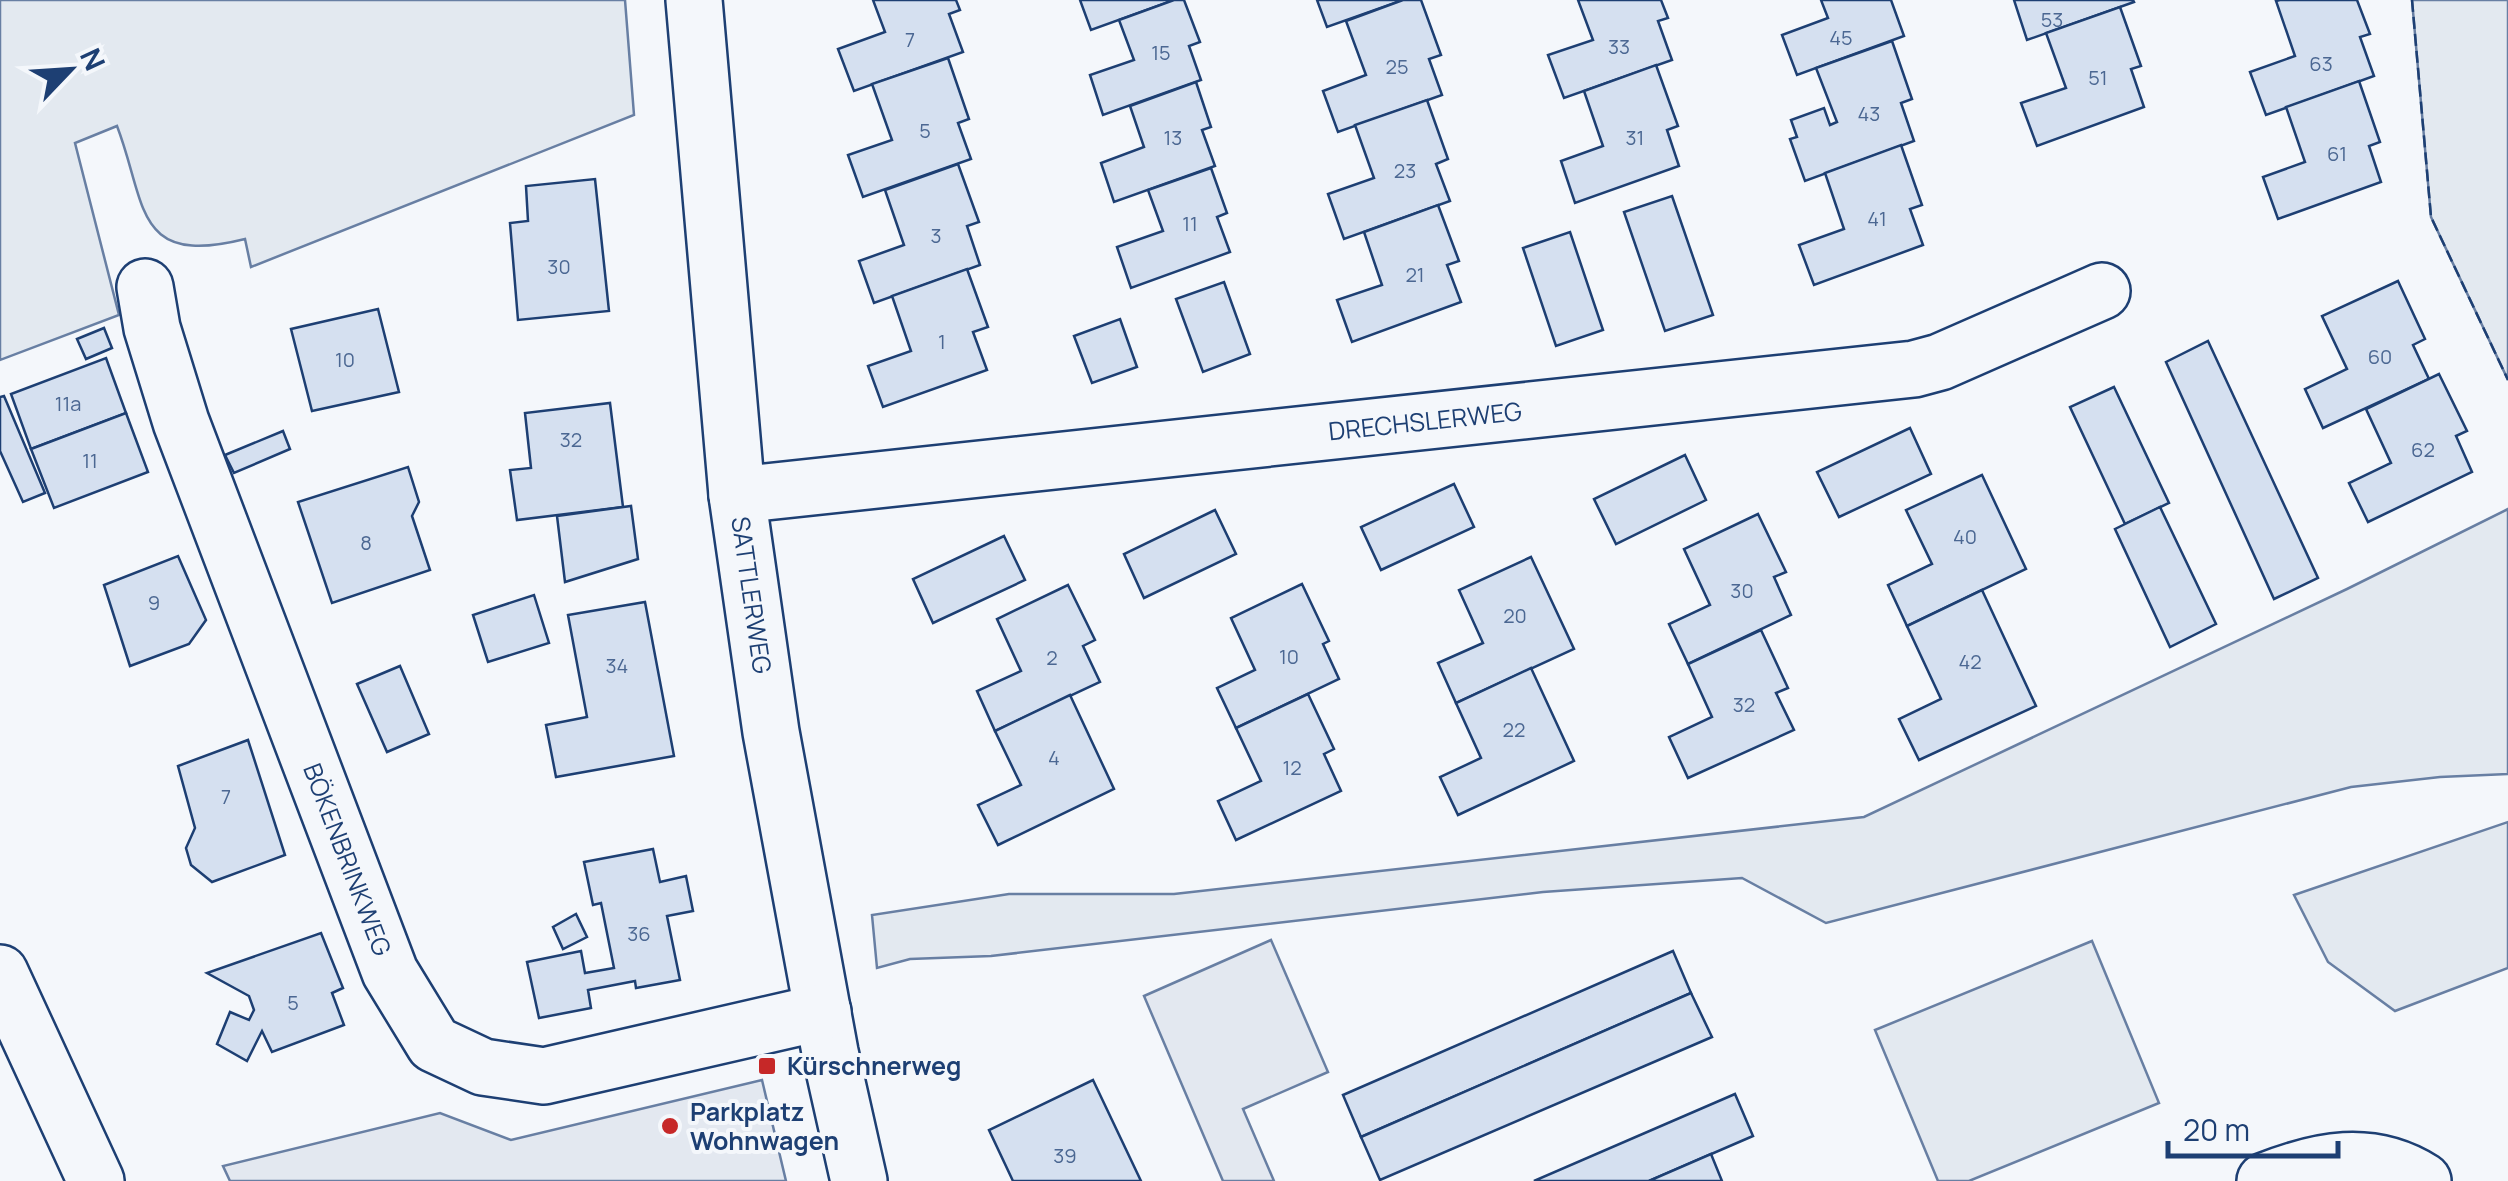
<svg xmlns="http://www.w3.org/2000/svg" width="2508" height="1181" font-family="Manrope,sans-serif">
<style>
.green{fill:#e3e9f0;stroke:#687fa3;stroke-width:2.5}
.parking{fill:#e3e8f0;stroke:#687fa3;stroke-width:2.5}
.building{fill:#d5e0f0;stroke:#1d3f73;stroke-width:2.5}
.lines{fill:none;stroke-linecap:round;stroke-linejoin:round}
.minor-casing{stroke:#1d3f73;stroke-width:60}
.minor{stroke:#f4f7fb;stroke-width:55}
.fence{stroke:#1d3f73;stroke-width:2.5;stroke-dasharray:12 5;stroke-linecap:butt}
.poi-dot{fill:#c62828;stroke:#f4f7fb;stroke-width:4}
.labels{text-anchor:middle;stroke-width:8;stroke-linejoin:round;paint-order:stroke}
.number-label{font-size:20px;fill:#4b6792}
.street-label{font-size:25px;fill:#1d3f73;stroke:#f4f7fb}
.poi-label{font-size:25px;font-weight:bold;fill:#1d3f73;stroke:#f4f7fb;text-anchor:start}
</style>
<rect width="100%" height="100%" fill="#f4f7fb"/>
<g class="green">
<path d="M0 0H625L634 115 251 267 245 239C133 267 147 204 117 126L75 143 119 315 0 360Z"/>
<path d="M2412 0H2508V380L2431 217Z"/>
<path d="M2508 509V774L2440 777 2351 787 1826 923 1742 878 1543 892 991 956 910 959 877 968 872 915 1009 894H1174L1864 817 2347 589Z"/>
<path d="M2508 822V968L2395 1011 2328 962 2294 895Z"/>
<path d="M2092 941 2159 1103 1969 1181H1938L1875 1030Z"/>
</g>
<g class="parking">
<path d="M1271 940 1328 1072 1243 1109 1274 1181H1223L1144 996Z"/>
<path d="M762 1080 786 1181H230L223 1166 440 1113 511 1140Z"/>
</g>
<g class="building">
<path d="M873 0H956L960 10 949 14 963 52 854 91 838 49 885 32Z"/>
<path d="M1080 0H1174L1091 30Z"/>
<path d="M1174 0H1184L1200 42 1189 46 1201 80 1103 115 1090 75 1134 60 1119 20Z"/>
<path d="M1317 0H1403L1327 27Z"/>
<path d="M1403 0H1421L1441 55 1429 59 1442 95 1338 132 1323 91 1366 75 1346 21Z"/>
<path d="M1578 0H1661L1668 18 1658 21 1672 60 1564 98 1548 55 1593 40Z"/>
<path d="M1821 0H1891L1904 36 1797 75 1782 35 1828 18Z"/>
<path d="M2014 0H2133L2134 2 2027 40Z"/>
<path d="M2280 0H2357L2370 34 2360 37 2374 76 2266 115 2250 72 2295 56 2276 1Z"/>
<path d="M2120 7 2141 66 2131 69 2144 107 2037 146 2021 103 2066 88 2046 33Z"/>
<path d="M1892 41 1912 99 1901 103 1914 141 1805 181 1790 139 1797 137 1791 120 1824 108 1830 125 1837 122 1816 68Z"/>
<path d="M948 58 969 119 958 123 971 159 863 197 848 155 892 140 872 84Z"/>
<path d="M1656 65 1678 126 1667 130 1679 166 1575 203 1561 161 1603 146 1584 91Z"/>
<path d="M2359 81 2380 142 2369 146 2381 182 2278 219 2263 177 2305 162 2286 107Z"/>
<path d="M1196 82 1211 127 1202 130 1215 166 1114 202 1101 163 1144 147 1130 106Z"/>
<path d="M1427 100 1448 159 1436 164 1450 201 1344 239 1328 194 1374 178 1355 125Z"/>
<path d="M1901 145 1922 205 1910 209 1923 245 1814 285 1799 245 1844 229 1825 173Z"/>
<path d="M958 164 979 222 967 226 980 265 874 303 859 261 904 245 885 190Z"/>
<path d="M1211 168 1227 213 1217 217 1230 252 1131 288 1117 247 1163 231 1148 190Z"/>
<path d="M595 179 609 311 518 320 510 223 528 221 526 186Z"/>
<path d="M1672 196 1713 315 1665 331 1624 212Z"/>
<path d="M1438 205 1459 261 1447 265 1461 302 1352 342 1337 300 1382 285 1364 232Z"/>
<path d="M1570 232 1603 330 1556 346 1523 248Z"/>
<path d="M967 269 988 327 973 332 987 370 883 407 868 366 911 351 892 296Z"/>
<path d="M2398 281 2425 339 2413 345 2429 379 2323 428 2305 389 2347 369 2322 316Z"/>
<path d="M1224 282 1250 354 1203 372 1176 299Z"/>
<path d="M378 309 399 392 312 411 291 329Z"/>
<path d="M1120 319 1137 367 1092 383 1074 336Z"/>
<path d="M104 328 112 348 86 359 77 339Z"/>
<path d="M2208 341 2318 578 2274 599 2166 362Z"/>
<path d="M106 358 126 413 31 449 11 394Z"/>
<path d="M2439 374 2467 431 2456 436 2472 472 2368 522 2349 483 2391 463 2366 409Z"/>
<path d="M2114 387 2169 503 2125 524 2070 407Z"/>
<path d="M4 396 45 493 23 502 0 451V397Z"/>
<path d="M610 403 623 507 517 520 510 470 531 468 525 413Z"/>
<path d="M126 413 148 472 54 508 31 449Z"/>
<path d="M1910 428 1931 474 1839 517 1817 472Z"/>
<path d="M283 431 290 449 234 473 225 455Z"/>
<path d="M1685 455 1706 500 1616 544 1594 499Z"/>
<path d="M408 467 419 502 412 516 430 570 332 603 298 502Z"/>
<path d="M1982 475 2026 569 1907 626 1888 585 1932 564 1906 510Z"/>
<path d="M1454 484 1474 527 1381 570 1361 527Z"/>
<path d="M631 506 638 559 565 582 557 516Z"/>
<path d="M2160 507 2216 624 2170 647 2115 529Z"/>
<path d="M1215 510 1236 554 1144 598 1124 554Z"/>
<path d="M1758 514 1786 572 1774 577 1791 615 1688 664 1669 624 1710 605 1684 549Z"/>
<path d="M1004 536 1025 580 933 623 913 579Z"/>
<path d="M178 556 206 620 189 644 130 666 104 585Z"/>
<path d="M1531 557 1574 649 1456 703 1438 663 1483 643 1459 590Z"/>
<path d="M1302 584 1329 641 1323 644 1339 679 1236 728 1217 688 1255 670 1231 618Z"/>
<path d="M1068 585 1095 640 1083 646 1100 682 995 731 977 691 1021 671 997 619Z"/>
<path d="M1982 590 2036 706 1919 760 1899 719 1941 699 1907 626Z"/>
<path d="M534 595 549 643 488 662 473 615Z"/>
<path d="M645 602 674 756 556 777 546 725 587 717 568 615Z"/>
<path d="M1761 630 1788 688 1776 693 1794 730 1688 778 1669 737 1712 717 1688 664Z"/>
<path d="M400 666 429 734 387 752 357 684Z"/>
<path d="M1531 668 1574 761 1458 815 1440 777 1481 758 1456 703Z"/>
<path d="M1308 694 1334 749 1324 754 1341 791 1236 840 1218 801 1261 781 1236 728Z"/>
<path d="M1070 695 1114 789 998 845 978 805 1021 785 995 731Z"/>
<path d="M248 740 285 855 212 882 191 865 186 848 195 828 178 766Z"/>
<path d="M653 849 660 882 686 876 693 911 667 916 680 980 636 988 635 981 588 990 591 1008 539 1018 527 962 581 951 585 973 614 968 601 903 593 905 584 862Z"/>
<path d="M576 914 587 937 563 949 553 927Z"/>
<path d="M321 933 343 988 332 993 344 1025 272 1052 262 1031 247 1061 217 1044 230 1012 249 1020 254 1010 249 996 207 973Z"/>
<path d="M1673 951 1691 993 1361 1137 1343 1095Z"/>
<path d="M1691 993 1712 1037 1380 1180 1361 1137Z"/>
<path d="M1093 1080 1141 1181H1013L989 1130Z"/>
<path d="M1735 1094 1753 1136 1649 1181H1534Z"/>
<path d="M1711 1154 1722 1181H1649Z"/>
</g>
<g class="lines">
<defs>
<g id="minor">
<path id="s1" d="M694 0 737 495 771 732 830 1052 859 1181"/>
<path id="s2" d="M145 287 152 328 181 422 390 972 434 1044 483 1067 544 1076 823 1012"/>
<path id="s3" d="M737 495 1914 369 1940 362 2102 291"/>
<path d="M0 973 96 1181"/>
<path d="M2265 1181C2318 1160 2371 1148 2423 1181"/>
</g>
</defs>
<use href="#minor" class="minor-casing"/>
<use href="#minor" class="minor"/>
<path class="fence" d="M2412 0 2431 217 2508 380"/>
</g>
<g class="poi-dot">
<rect x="757" y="1056" width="20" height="20" rx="5"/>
<circle cx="670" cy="1126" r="10"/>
</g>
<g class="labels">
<g class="number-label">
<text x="2052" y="27">53</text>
<text x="1841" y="45">45</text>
<text x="910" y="47">7</text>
<text x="1619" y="54">33</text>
<text x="1161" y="60">15</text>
<text x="2321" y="71">63</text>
<text x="1397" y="74">25</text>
<text x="2098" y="85">51</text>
<text x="1869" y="121">43</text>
<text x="925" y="138">5</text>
<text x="1173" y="145">13</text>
<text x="1635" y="145">31</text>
<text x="2337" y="161">61</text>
<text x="1405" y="178">23</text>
<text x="1877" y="226">41</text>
<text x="1190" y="231">11</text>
<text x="936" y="243">3</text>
<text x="559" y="274">30</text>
<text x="1415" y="282">21</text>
<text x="942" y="349">1</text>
<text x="2380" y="364">60</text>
<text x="345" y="367">10</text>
<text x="68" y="411">11a</text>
<text x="571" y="447">32</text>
<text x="2423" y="457">62</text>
<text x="90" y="468">11</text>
<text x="1965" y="544">40</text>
<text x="366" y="550">8</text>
<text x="1742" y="598">30</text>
<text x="154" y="610">9</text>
<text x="1515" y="623">20</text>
<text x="1289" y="664">10</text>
<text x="1052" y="665">2</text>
<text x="1970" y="669">42</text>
<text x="617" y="673">34</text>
<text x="1744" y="712">32</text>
<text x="1514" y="737">22</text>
<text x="1054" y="765">4</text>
<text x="1292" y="775">12</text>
<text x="226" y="804">7</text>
<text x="639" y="941">36</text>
<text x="293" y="1010">5</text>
<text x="1065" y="1163">39</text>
</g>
<g class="street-label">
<text dy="9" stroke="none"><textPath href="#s3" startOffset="692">DRECHSLERWEG</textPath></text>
<text dy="9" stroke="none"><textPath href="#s1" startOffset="598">SATTLERWEG</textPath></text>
<text dy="9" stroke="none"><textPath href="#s2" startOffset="608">BÖKENBRINKWEG</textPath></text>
</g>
<g class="poi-label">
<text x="787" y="1075">Kürschnerweg</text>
<text x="690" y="1121">Parkplatz<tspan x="690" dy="29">Wohnwagen</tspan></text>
</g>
</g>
<g transform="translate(70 70) rotate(65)" stroke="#f4f7fb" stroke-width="8" paint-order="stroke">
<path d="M0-8L18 38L0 25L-18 38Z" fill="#1d3f73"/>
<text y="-15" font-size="28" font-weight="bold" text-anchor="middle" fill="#1d3f73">N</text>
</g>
<path d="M2168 1141v15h170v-15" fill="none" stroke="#1d3f73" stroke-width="5"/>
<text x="2183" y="1141" font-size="30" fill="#1d3f73" stroke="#f4f7fb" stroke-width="8" paint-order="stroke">20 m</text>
</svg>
